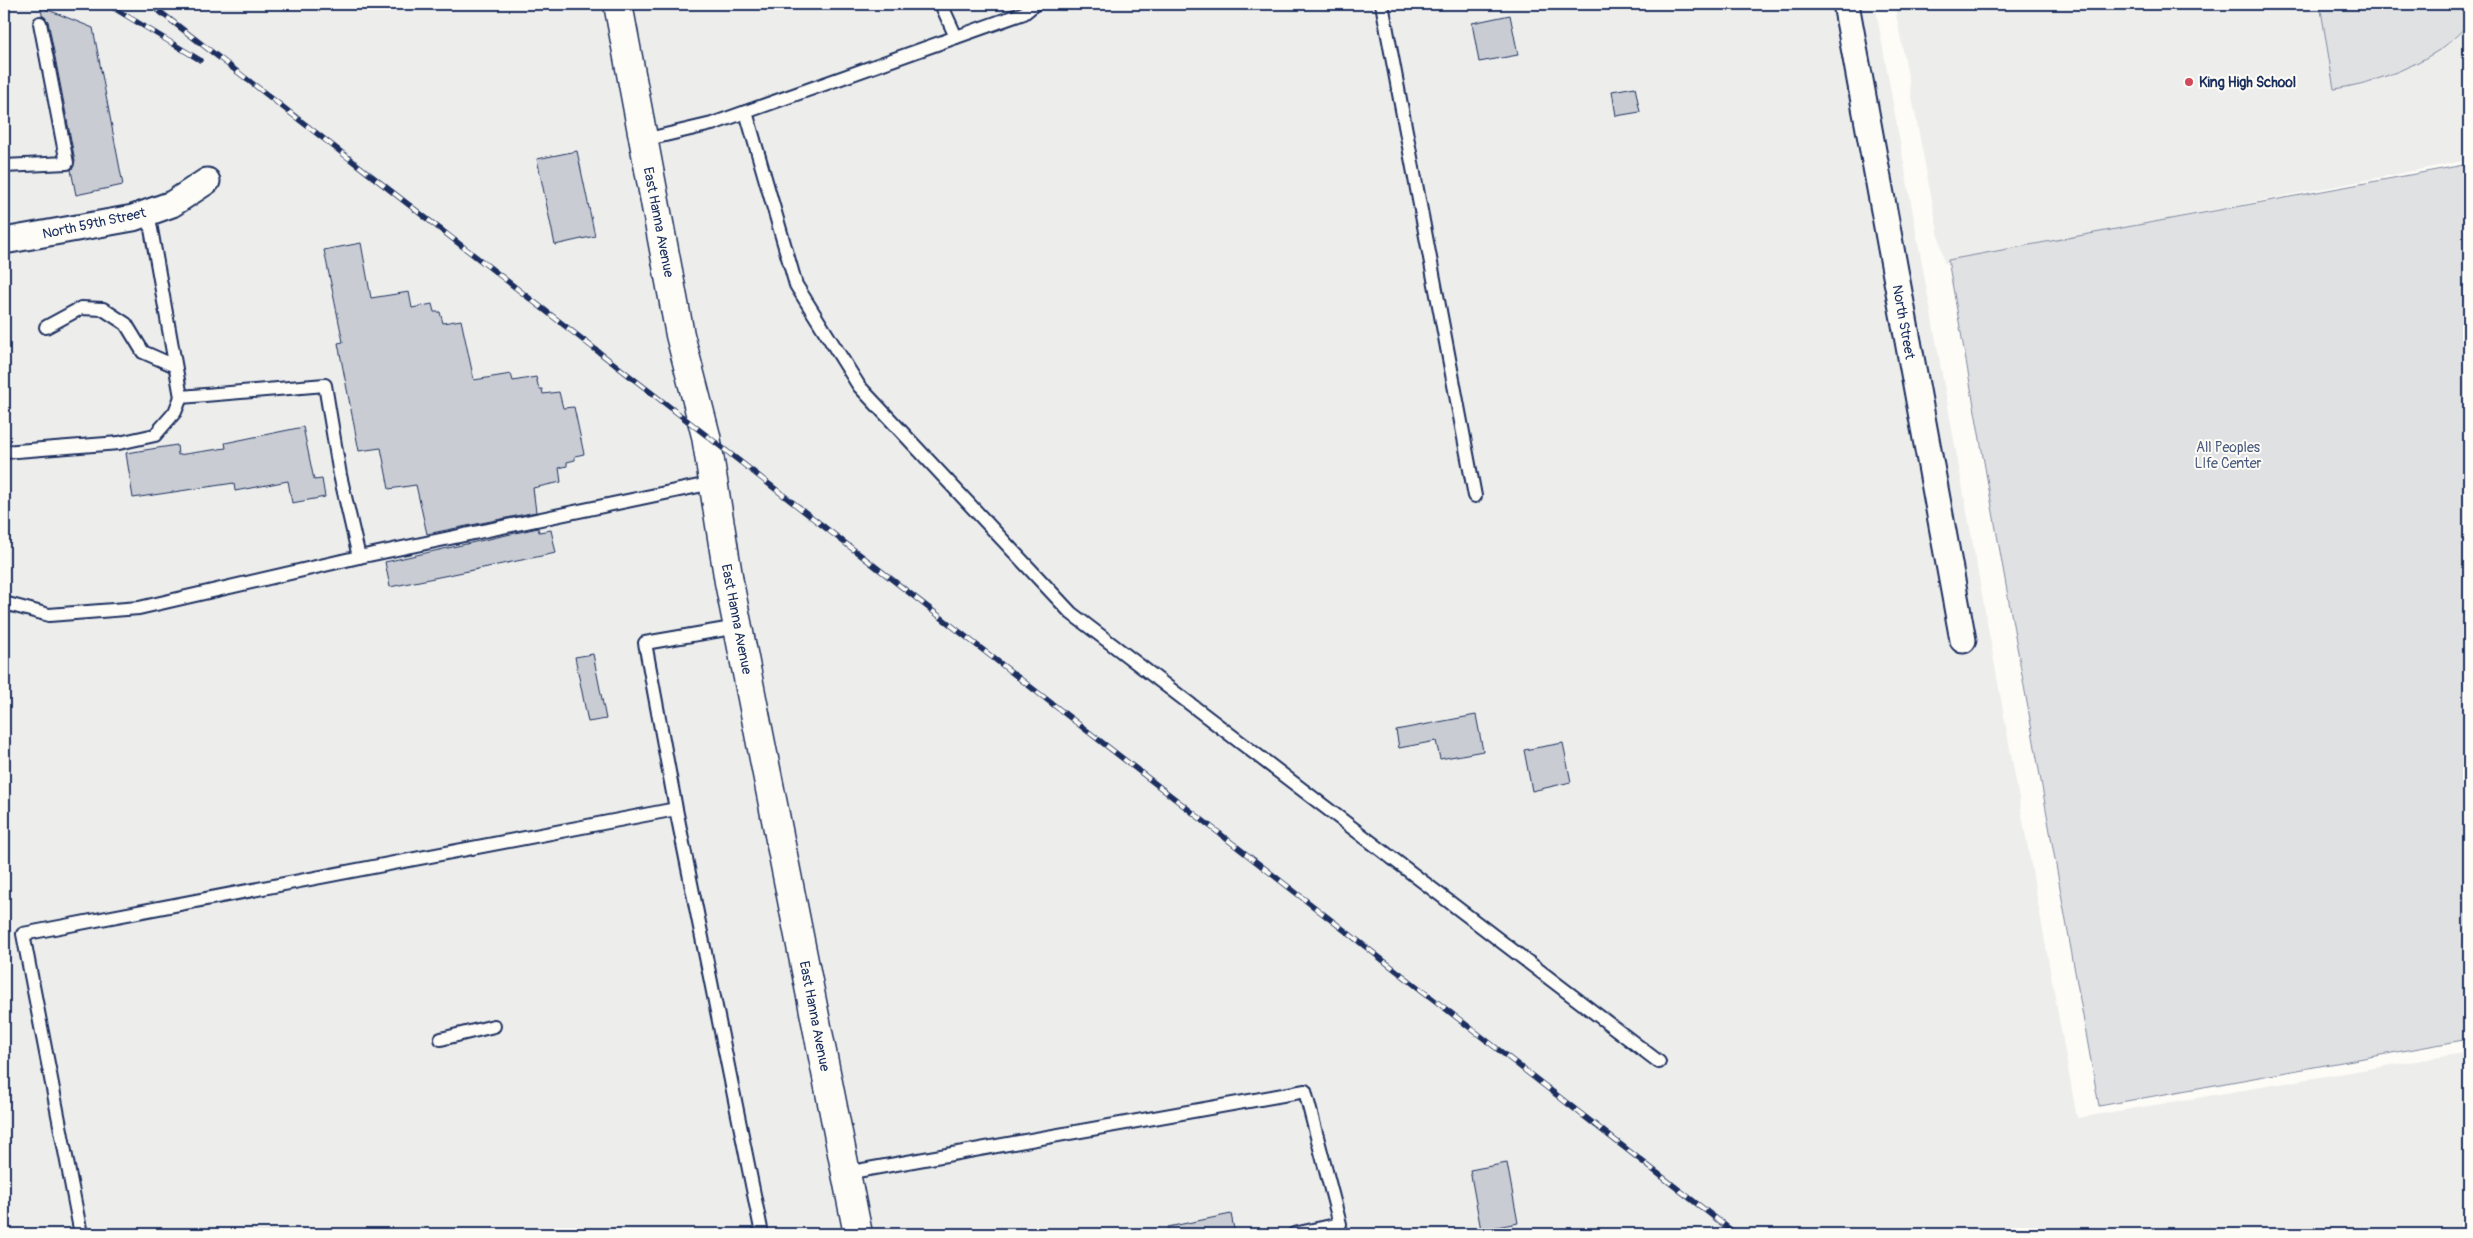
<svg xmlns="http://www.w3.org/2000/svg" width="2473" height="1238" font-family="Pangolin,sans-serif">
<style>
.built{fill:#edeeec}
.green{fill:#e0e1e3;stroke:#7e88a0}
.building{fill:#c9ccd3;stroke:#1b2f5e}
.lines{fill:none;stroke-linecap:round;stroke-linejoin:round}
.lane-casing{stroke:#1b2f5e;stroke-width:16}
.street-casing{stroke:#1b2f5e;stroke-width:29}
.secondary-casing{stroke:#1b2f5e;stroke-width:31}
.lane{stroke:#fdfcf7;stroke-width:12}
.street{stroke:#fdfcf7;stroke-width:25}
.secondary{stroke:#fdfcf7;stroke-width:28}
.rail-casing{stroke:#1b2f5e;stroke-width:5.5}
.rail{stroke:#fdfcf7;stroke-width:4;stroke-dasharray:11;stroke-linecap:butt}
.poi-dot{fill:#d1495b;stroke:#fdfcf7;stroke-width:2}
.labels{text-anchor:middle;stroke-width:4;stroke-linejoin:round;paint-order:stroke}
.poi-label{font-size:14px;font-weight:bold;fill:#1b2f5e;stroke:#fdfcf7;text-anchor:start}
.street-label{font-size:14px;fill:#1b2f5e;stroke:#fdfcf7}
.park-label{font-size:14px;fill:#4c5c7f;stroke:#fdfcf7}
</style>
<rect width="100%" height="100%" fill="#fdfcf7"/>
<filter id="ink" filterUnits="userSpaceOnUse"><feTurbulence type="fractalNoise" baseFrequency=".02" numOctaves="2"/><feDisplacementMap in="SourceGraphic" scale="10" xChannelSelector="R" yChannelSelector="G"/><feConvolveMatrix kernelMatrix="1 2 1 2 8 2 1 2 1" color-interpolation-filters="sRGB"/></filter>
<g filter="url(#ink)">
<g class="built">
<path d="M4 4H1875L2077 1118 2469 1052V1234H4Z"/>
<path d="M1894 4H2469V160L1944 263Z"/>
</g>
<g class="green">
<path d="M2320 4H2469V24C2459 33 2448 45 2436 52 2405 71 2370 84 2334 89Z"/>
<path d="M2469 164V1039L2099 1106 1948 260Z"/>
</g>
<g class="building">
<path d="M41 7 93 28 123 185 76 195 71 170 75 161 48 21 42 15Z"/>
<path d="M1510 15 1518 55 1479 62 1472 23Z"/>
<path d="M1635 87 1640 112 1616 116 1612 91Z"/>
<path d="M577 151 595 236 555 245 537 159Z"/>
<path d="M361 243 371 298 409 292 412 308 432 304 434 312H440L443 323 461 320 474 380 511 374 513 381 536 377 539 389H542L543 394 559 392 563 408 574 407 584 454 575 456V460L567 462V466L559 468 561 482 533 488 536 512 427 534 416 485 389 489 381 448 359 451 338 343 343 342 324 250Z"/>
<path d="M303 427 314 480 322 479 325 497 292 503 288 481 235 491 234 483 133 498 126 453 177 445 178 455 226 448 225 443Z"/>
<path d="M538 528 539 532 551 530 556 553 390 587 385 562Z"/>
<path d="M593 654 606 719 588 722 575 657Z"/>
<path d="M1476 715 1483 751 1440 759 1436 741 1399 748 1396 730Z"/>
<path d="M1563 743 1571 782 1532 791 1524 750Z"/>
<path d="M1507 1163 1518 1223 1481 1230 1470 1170Z"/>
<path d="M1231 1214 1235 1234H1169L1168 1227Z"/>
</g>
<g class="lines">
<defs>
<g id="lane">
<path d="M941 4 956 37"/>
<path d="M1382 4 1475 496"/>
<path d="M746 112 796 285 859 386 1071 613 1659 1062"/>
<path d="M644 140 712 124 1024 13 1035 4"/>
<path d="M4 166 67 163 40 23"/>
<path d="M148 212 181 397 325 385 340 475 359 557 713 483"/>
<path d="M46 327 81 308 103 309 126 324 143 352 175 366"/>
<path d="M4 452 119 443 155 435 175 412 181 397"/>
<path d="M4 603 49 615 139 608 359 557"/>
<path d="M738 627 645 643 676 809 762 1234"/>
<path d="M441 1039 494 1026"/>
<path d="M846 1173 1305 1091 1340 1224 1294 1234"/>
<path d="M81 1234 23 934 676 809"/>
</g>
<g id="street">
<path d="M1846 4 1963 640"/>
<path d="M4 241 133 218 172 204 207 181"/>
</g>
<path id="secondary" d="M618 4 680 335 706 436 729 582 858 1234"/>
</defs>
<use href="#lane" class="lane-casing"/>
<use href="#street" class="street-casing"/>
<use href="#secondary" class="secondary-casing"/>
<use href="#lane" class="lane"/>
<use href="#street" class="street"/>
<use href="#secondary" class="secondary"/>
<defs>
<g id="rail">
<path d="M107 4 200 60"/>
<path d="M150 4 1736 1234"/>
</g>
</defs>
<use href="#rail" class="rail-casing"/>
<use href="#rail" class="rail"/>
</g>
</g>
<circle class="poi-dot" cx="2189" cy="82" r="5"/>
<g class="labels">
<g class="poi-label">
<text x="2199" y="87">King High School</text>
</g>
<g class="street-label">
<text transform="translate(659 222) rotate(79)" y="5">East Hanna Avenue</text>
<text transform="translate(94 223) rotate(-12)" y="5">North 59th Street</text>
<text transform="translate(1904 322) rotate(80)" y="5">North Street</text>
<text transform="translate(737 619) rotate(79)" y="5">East Hanna Avenue</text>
<text transform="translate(815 1016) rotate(79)" y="5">East Hanna Avenue</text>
</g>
<g class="park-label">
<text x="2228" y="452">All Peoples<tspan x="2228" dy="16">LIfe Center</tspan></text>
</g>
</g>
<rect width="2473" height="1238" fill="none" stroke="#fdfcf7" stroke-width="20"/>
<rect x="10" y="10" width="2453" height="1218" fill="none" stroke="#1b2f5e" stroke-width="2" filter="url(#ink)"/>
</svg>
